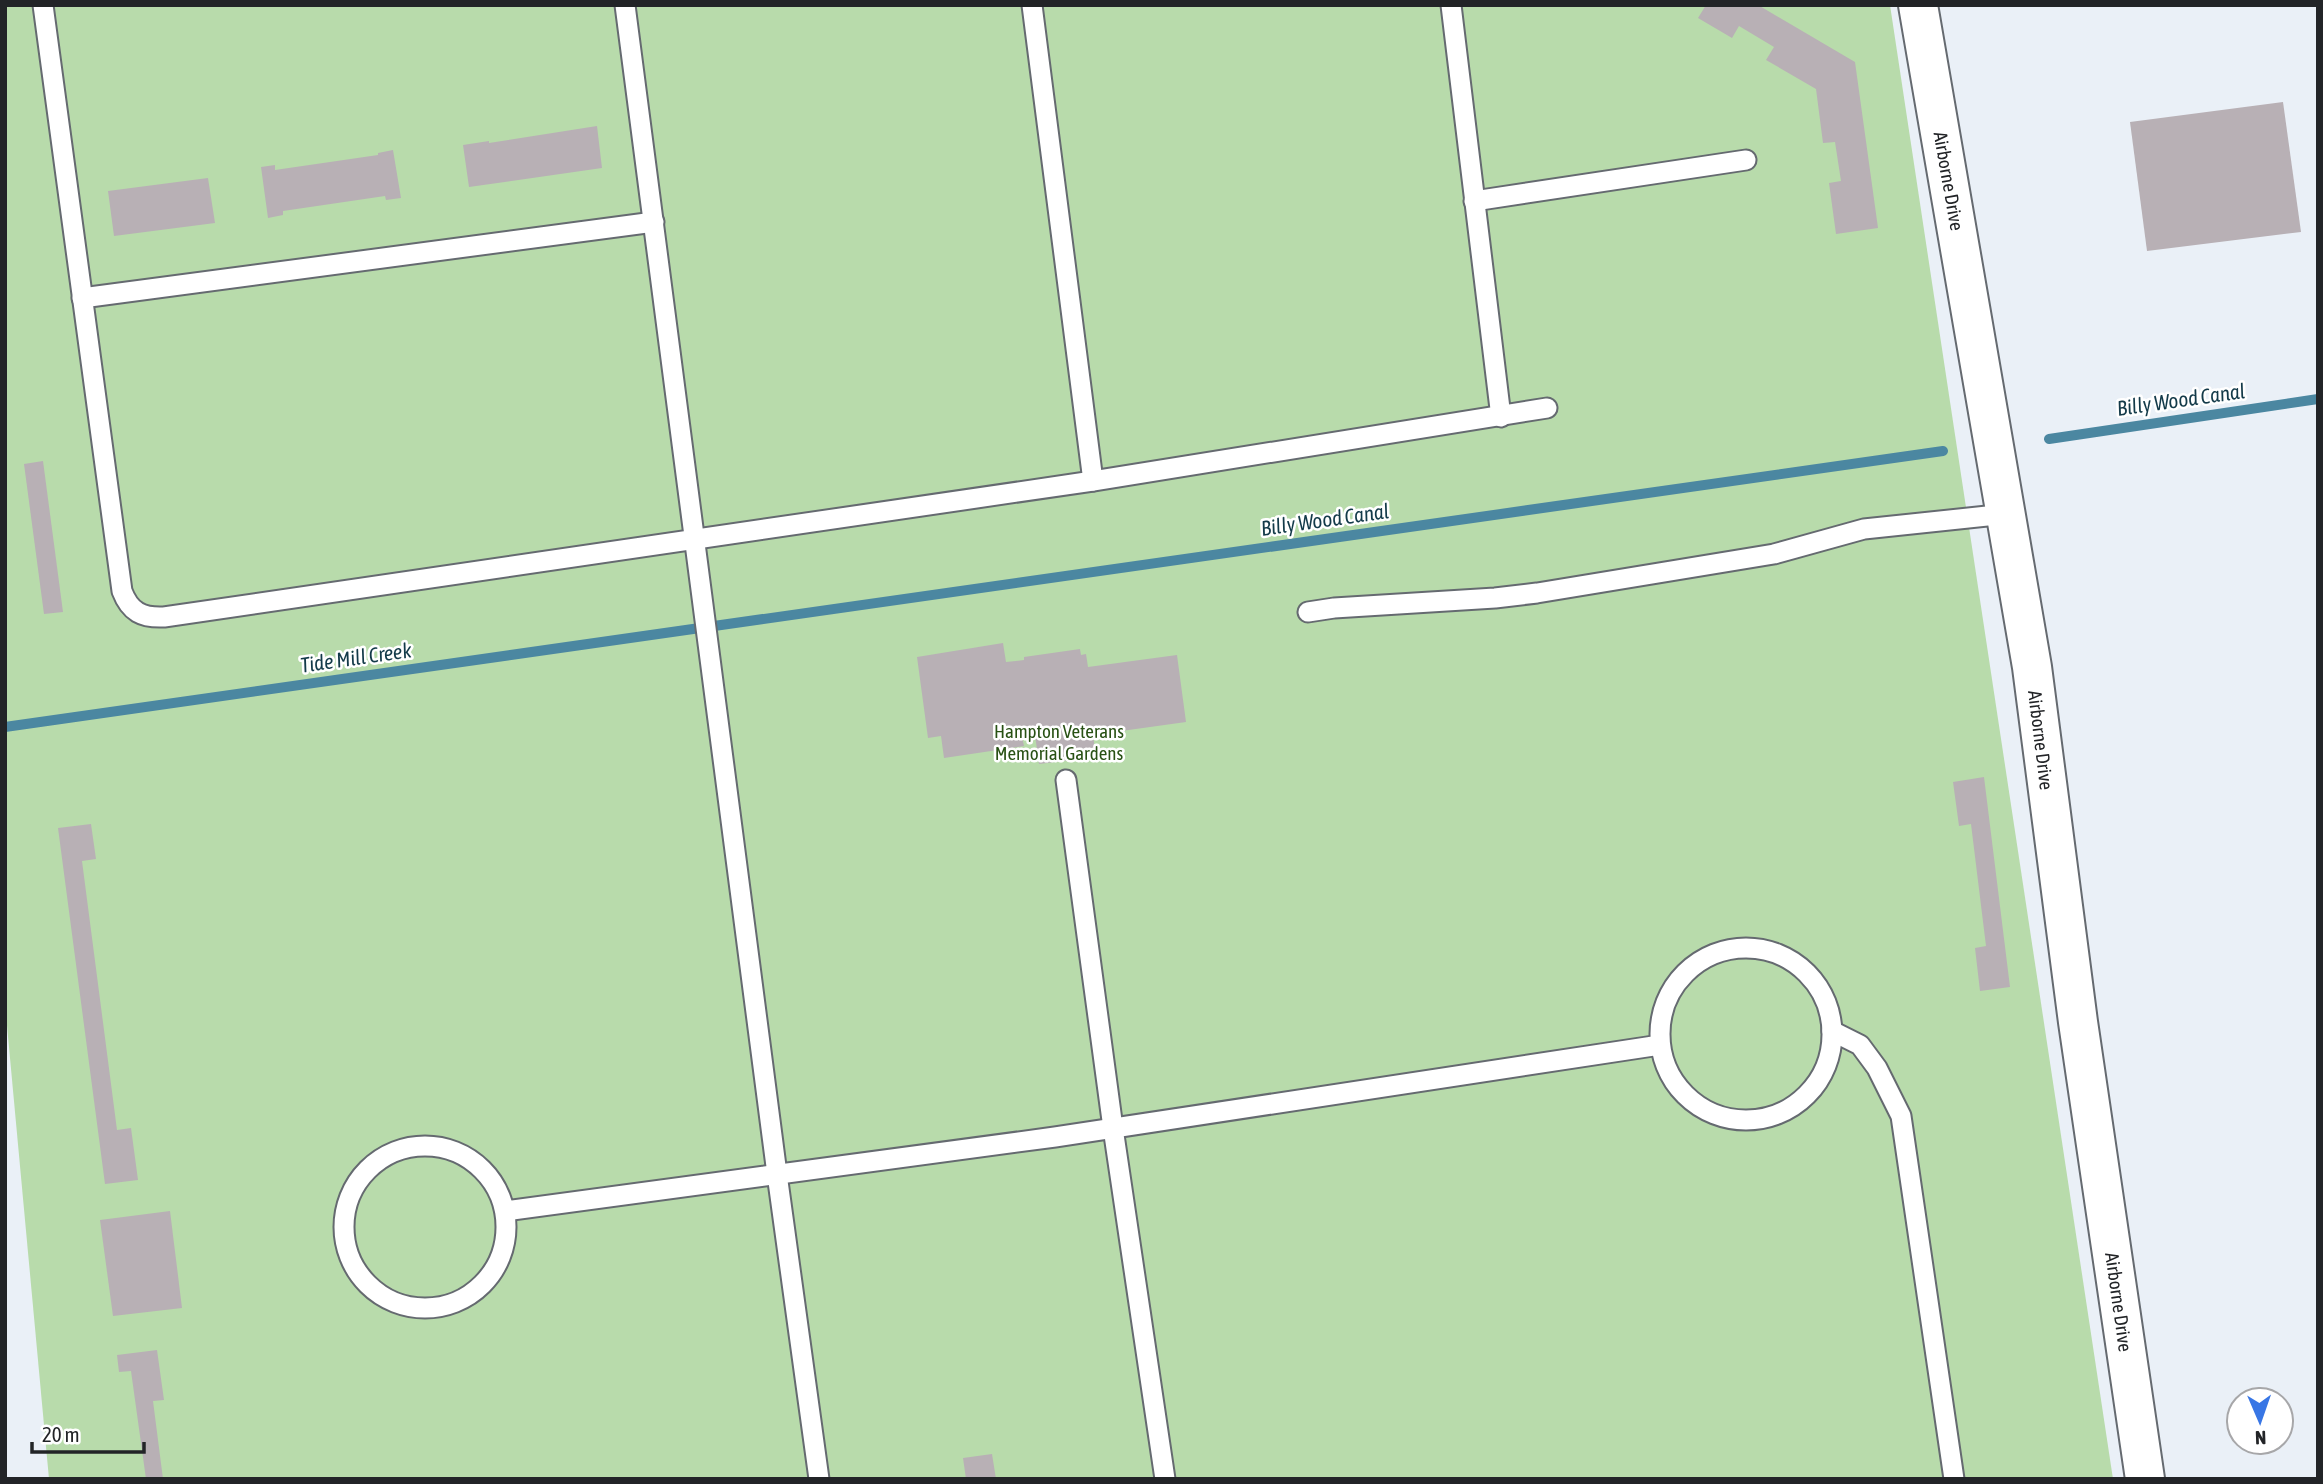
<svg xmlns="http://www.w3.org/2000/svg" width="2323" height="1484" font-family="'Asap Condensed',sans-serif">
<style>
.green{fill:#b8dbab}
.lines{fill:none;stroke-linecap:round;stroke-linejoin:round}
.stream{stroke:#4b87a1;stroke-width:10}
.building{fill:#b8b0b5}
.lane-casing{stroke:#656a70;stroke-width:23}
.street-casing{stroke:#656a70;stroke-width:42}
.lane{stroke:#fff;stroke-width:19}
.street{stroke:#fff;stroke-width:38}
.labels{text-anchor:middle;stroke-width:5;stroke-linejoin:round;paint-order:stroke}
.street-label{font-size:19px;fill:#222427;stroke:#fff}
.park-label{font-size:19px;fill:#285114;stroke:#fff}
.water-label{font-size:21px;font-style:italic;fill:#133a49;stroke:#fff}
</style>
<rect width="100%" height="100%" fill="#eaf0f7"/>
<path class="green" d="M5 5H1890L2113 1479H49L5 1004Z"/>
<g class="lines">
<g class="stream">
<path d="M2049 439 2318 399"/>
<path d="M5 727 1943 451"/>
</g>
</g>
<g class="building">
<path d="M1706 5H1758L1855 62 1878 228 1836 234 1829 183 1841 181 1835 142 1823 143 1816 89 1766 60 1774 47 1739 26 1732 38 1698 18Z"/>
<path d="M2283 102 2301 232 2147 251 2130 122Z"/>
<path d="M597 126 602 168 469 187 463 145 489 141V143Z"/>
<path d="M393 150 401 198 386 200 385 196 283 211V215L268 218 261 167 275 165V170L378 155V153Z"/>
<path d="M208 178 215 223 114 236 108 191Z"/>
<path d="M43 461 63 612 44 614 24 464Z"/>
<path d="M1003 643 1006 662 1024 660V657L1080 649 1081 655 1086 654 1088 667 1177 655 1186 722 1107 733 1106 726 1092 728 1096 757 1039 764 1035 735 1022 737 1024 746 944 758 941 736 928 738 917 657Z"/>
<path d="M1984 777 2010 987 1980 991 1975 948 1986 946 1971 824 1959 826 1953 782Z"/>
<path d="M91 824 96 859 82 861 117 1130 131 1128 138 1180 105 1184 58 828Z"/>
<path d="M170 1211 182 1308 113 1316 100 1220Z"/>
<path d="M157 1350 164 1400 153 1401 163 1479H146L131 1371 119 1372 117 1355Z"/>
<path d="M992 1454 996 1479H966L963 1458Z"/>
</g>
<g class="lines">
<defs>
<g id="lane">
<path d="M43 5 122 591C130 612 142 618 164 617L1093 481 1547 408"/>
<path d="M625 5 777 1174 819 1479"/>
<path d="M1032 5 1093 481"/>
<path d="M1451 5 1501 417"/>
<path d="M1474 201 1746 160"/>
<path d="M82 298 654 222"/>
<path d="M1308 612 1334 608 1495 598 1537 593 1774 554 1864 529 2006 514"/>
<path d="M1066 780 1113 1128 1165 1479"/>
<circle cx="1746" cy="1034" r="86"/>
<path d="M1832 1031 1860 1045 1877 1068 1901 1116 1954 1479"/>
<circle cx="425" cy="1227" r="81"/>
<path d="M505 1211 1055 1137 1660 1045"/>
</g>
<path id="street" d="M1918 5 2032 667 2078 1022 2145 1479"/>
</defs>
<use href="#lane" class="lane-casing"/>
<use href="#street" class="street-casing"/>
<use href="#lane" class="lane"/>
<use href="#street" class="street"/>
</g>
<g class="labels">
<g class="street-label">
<text transform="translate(1949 181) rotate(80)" y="7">Airborne Drive</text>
<text transform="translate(2041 740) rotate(83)" y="7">Airborne Drive</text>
<text transform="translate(2119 1302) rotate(82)" y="7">Airborne Drive</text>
</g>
<g class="park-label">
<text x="1059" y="738">Hampton Veterans<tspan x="1059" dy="22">Memorial Gardens</tspan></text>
</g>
<g class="water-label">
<text transform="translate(2181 400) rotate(-8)" y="7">Billy Wood Canal</text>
<text transform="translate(1325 520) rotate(-8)" y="7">Billy Wood Canal</text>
<text transform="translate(356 658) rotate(-8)" y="7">Tide Mill Creek</text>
</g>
</g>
<rect width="2323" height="1484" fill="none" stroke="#222427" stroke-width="14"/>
<g transform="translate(2260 1421) rotate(178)"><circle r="33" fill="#ffffff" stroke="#a7a7a9" stroke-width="2"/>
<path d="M0-5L12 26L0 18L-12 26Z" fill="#3876e5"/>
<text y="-10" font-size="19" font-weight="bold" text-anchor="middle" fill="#222427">N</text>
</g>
<path d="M32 1442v10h112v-10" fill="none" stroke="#222427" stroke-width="3.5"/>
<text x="42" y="1442" font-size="21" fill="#222427" stroke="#ffffff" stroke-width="5" paint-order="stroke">20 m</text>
</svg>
